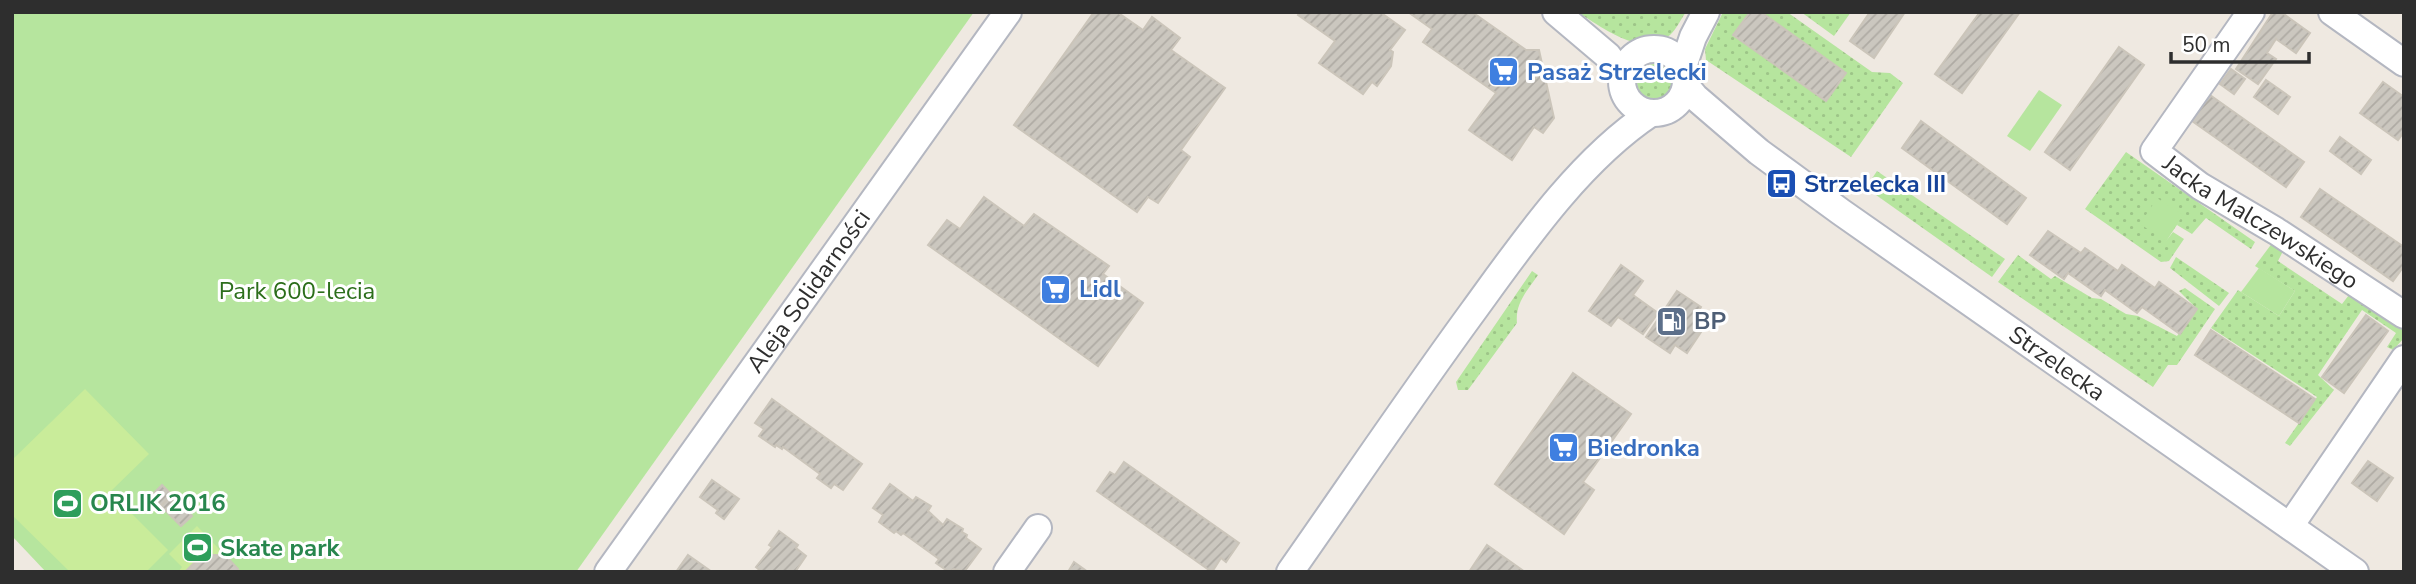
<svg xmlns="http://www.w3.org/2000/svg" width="2416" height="584" font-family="'Nunito Sans',sans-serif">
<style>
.grass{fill:url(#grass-dots)}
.park{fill:#b6e59e}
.pitch{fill:#c9ec9a}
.building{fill:url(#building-hatch);stroke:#cbc5ba;stroke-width:2}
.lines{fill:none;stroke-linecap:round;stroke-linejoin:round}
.minor-casing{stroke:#b4b7c1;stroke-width:30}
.minor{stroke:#fff;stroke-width:26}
.labels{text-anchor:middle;stroke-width:6;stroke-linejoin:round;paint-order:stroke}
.shop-label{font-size:24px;font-weight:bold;fill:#366cbe;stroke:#fff;text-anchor:start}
.transit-label{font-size:24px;font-weight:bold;fill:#164399;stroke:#fff;text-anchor:start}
.street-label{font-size:24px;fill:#2e2e2e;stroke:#fff}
.park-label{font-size:24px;fill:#2c6e1b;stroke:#fff}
.service-label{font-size:24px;font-weight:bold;fill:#4e5e75;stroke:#fff;text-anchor:start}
.leisure-label{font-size:24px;font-weight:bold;fill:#27864d;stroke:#fff;text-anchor:start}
</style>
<defs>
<pattern id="grass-dots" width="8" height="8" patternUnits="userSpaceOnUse" patternTransform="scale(1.75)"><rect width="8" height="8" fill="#b6e59e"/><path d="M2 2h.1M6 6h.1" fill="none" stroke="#9dc588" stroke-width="1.8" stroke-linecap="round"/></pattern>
<pattern id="building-hatch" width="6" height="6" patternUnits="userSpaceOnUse" patternTransform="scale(1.75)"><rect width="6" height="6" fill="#cbc7bf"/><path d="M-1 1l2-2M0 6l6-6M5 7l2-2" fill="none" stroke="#afaba4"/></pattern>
</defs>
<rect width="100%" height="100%" fill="#efe9e1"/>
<g class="grass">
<path d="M1577 12H1686C1681 19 1676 30 1670 35 1640 59 1603 27 1577 12Z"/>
<path d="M1723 12H1787L1872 72 1890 73 1903 83 1851 157 1706 60 1705 49Z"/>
<path d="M1801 12H1851L1834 36Z"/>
<circle cx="1655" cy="82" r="18"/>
<path d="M2126 152 2255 242 2251 249 2206 218 2192 234 2177 225 2183 216 2166 241 2173 232 2184 239 2169 261 2161 262 2085 209Z"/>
<path d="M1877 171 2005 259 1992 277 1876 195 1867 186Z"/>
<path d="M2276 238 2286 245 2278 261 2342 304 2352 291 2404 326V338L2393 350 2387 347 2396 333 2362 310 2318 375 2334 390 2290 446 2285 443 2317 397 2211 328 2238 290 2279 316 2295 291 2255 266Z"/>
<path d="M2018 255 2051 279 2055 276 2092 298 2101 299 2126 314 2138 316 2177 336 2197 309 2179 291 2185 288 2215 309 2177 365H2168L2153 387 1998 282Z"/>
<path d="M2176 257 2229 293 2219 306 2170 268Z"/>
<path d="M1532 271 1538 275C1527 291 1515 303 1517 323L1468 390H1458L1456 382Z"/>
</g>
<g class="park">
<path d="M12 12H974L576 572H46L12 536Z"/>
<path d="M2039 90 2062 105 2030 151 2007 136Z"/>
<path d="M2157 198 2183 215 2166 241 2140 224Z"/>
<path d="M2259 268 2295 291 2279 316 2241 292Z"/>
</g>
<g class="pitch">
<path d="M85 389 149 454 110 492 168 550 146 572H70L12 515V460Z"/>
<path d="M197 526 241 572H178L182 567 169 554Z"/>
</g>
<g class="building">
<path d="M1094 12H1117L1143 30 1152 17 1180 38 1171 50 1225 88 1181 150 1190 157 1158 203 1148 197 1137 212 1014 125Z"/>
<path d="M1300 12H1380L1405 30 1390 50 1393 52 1391 66 1377 86 1372 82 1363 94 1319 63 1335 41 1298 15Z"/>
<path d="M1408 12H1472L1526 50H1539L1554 118 1543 133 1534 127 1512 160 1469 130 1496 93 1423 42 1432 29Z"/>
<path d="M1750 12H1761L1846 73 1826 101 1733 35Z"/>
<path d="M1870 12H1905L1874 58 1850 41Z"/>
<path d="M1980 12H2020L1962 93 1935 74Z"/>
<path d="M2273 12H2281L2310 33 2296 53 2276 39 2267 53 2276 59 2258 84 2236 69Z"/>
<path d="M2119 47 2144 65 2070 170 2045 152Z"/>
<path d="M2231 69 2245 79 2234 94 2220 84Z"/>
<path d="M2266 80 2290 97 2278 114 2254 97Z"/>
<path d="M2383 82 2404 97V132L2398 140 2360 113Z"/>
<path d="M2210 95 2304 162 2286 187 2192 121Z"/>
<path d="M1921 121 2026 198 2007 224 1902 148Z"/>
<path d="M2340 137 2371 160 2361 174 2330 151Z"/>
<path d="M2320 189 2404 247V266L2393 281 2301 217Z"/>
<path d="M984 197 1024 226 1034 214 1109 266 1103 274 1143 303 1098 366 928 245 947 220 960 229Z"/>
<path d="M2048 231 2081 253 2085 248 2118 271 2122 265 2155 288 2159 282 2197 309 2180 334 2142 307 2137 313 2105 290 2101 296 2068 273 2064 279 2030 255Z"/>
<path d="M1621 265 1643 281 1633 295 1658 313 1643 334 1618 317 1611 326 1589 311Z"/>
<path d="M1677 291 1701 307 1696 315 1707 323 1687 353 1675 345 1670 353 1646 337Z"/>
<path d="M2366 315 2388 331 2344 393 2322 377Z"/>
<path d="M2211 330 2315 399 2299 423 2195 355Z"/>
<path d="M1573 373 1631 414 1583 482 1594 490 1564 534 1495 484Z"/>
<path d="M772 399 862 464 843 490 834 484 831 488 817 478 820 474 783 447 782 449 776 445 775 447 759 436 764 429 755 423Z"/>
<path d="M2368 461 2393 478 2377 501 2352 483Z"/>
<path d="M1124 462 1239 543 1226 562 1221 558 1212 572 1097 491 1110 472 1115 475Z"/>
<path d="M712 480 739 499 724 519 716 513 718 510 700 497Z"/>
<path d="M890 484 913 501 916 497 931 506 928 511 943 525 947 519 963 529 962 532 967 535 966 538 981 549 964 572 954 569 949 572 936 563 939 559 903 533 901 535 896 531 894 533 879 522 883 515 873 508Z"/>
<path d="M162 485 172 495 161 506 151 496Z"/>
<path d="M172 495 177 501 166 511 161 506Z"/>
<path d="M177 501 192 516 181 526 166 511Z"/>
<path d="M779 531 798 545 796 548 806 556 795 572H762L756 567 772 547 769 545Z"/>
<path d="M1487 545 1525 572H1469Z"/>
<path d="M202 555H225L238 569 237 572H185Z"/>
<path d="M688 555 712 572H676Z"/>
<path d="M1074 562 1088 572H1068Z"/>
</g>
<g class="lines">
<defs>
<g id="minor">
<path d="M1556 12 1608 56 1623 76"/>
<path id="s1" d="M2251 12 2154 151 2200 186 2276 231 2404 315"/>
<path d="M2332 12 2404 63"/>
<circle cx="1654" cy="81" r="32"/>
<path d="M1683 67 1693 37 1706 12"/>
<path id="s2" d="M1686 86 1695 97 1759 152 1841 212 2355 572"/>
<path d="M2290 526 2404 359"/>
<path id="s3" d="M608 572 1008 12"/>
<path d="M1007 572 1038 528"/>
<path d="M1290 572C1351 485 1411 396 1474 310 1524 241 1580 160 1651 113"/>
</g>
</defs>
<use href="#minor" class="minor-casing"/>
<use href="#minor" class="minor"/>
</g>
<defs>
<symbol id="supermarket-square" viewBox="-11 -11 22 22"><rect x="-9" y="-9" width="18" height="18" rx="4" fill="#3f7fe0" stroke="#fff"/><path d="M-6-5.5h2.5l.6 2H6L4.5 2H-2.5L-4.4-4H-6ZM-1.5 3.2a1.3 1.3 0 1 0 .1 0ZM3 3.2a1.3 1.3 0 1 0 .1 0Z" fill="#fff"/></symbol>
<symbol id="bus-square" viewBox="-11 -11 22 22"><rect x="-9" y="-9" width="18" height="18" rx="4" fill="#1a4fb4" stroke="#fff"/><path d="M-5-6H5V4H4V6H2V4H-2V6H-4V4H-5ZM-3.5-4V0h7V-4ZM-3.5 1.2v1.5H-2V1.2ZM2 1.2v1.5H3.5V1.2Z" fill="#fff"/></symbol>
<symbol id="fuel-square" viewBox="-11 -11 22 22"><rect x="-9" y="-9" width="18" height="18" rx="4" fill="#5c6f8a" stroke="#fff"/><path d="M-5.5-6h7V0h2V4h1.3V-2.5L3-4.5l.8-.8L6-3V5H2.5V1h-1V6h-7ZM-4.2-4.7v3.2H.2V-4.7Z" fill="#fff"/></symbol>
<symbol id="stadium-square" viewBox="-11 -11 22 22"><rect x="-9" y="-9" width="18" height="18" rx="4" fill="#2e9e5b" stroke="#fff"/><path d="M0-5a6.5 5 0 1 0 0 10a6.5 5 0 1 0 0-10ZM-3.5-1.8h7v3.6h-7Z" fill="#fff"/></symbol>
</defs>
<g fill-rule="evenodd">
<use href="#supermarket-square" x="1486" y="54" width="35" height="35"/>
<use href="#bus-square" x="1764" y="166" width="35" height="35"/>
<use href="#supermarket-square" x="1038" y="272" width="35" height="35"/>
<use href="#fuel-square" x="1654" y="304" width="35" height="35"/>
<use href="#supermarket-square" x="1546" y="430" width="35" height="35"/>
<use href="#stadium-square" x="50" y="486" width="35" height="35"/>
<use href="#stadium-square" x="180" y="530" width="35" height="35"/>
</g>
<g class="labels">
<g class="shop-label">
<text x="1527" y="80">Pasaż Strzelecki</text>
<text x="1079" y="297">Lidl</text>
<text x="1587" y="456">Biedronka</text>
</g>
<g class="transit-label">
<text x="1804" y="192">Strzelecka III</text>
</g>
<g class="street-label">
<text dy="8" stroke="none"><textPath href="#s1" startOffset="298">Jacka Malczewskiego</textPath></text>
<text dy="8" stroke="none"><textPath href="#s3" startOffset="345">Aleja Solidarności</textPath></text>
<text dy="8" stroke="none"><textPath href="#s2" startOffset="464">Strzelecka</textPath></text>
</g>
<g class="park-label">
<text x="297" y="299">Park 600-lecia</text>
</g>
<g class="service-label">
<text x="1694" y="329">BP</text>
</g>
<g class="leisure-label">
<text x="90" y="511">ORLIK 2016</text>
<text x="220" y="556">Skate park</text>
</g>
</g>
<rect width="2416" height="584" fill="none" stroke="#2e2e2e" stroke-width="28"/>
<path d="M2171 52v10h138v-10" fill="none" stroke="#2e2e2e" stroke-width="3.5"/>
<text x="2182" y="52" font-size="21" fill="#2e2e2e" stroke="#ffffff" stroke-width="5" paint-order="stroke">50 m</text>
</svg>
